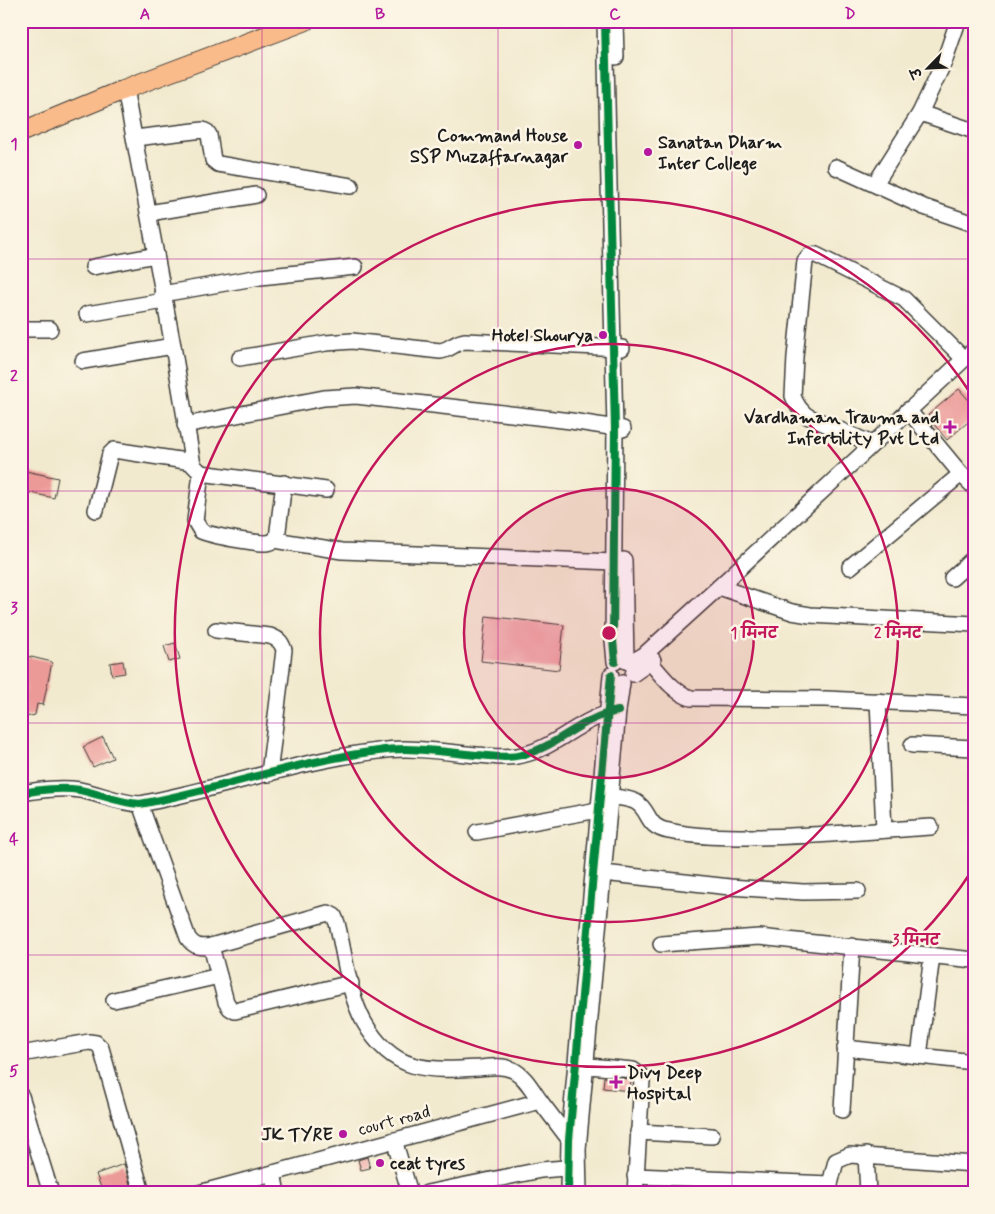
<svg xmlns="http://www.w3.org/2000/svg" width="995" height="1214" font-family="Mynerve,'Playpen Sans Deva',sans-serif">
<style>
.building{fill:#ec9a98}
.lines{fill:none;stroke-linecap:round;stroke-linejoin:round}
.minor-casing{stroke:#3c3b37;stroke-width:18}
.major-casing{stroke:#3c3b37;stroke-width:21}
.minor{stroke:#fff;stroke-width:15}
.major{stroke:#fabb8b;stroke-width:19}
.cycleway-casing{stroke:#fcf5e5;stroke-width:11}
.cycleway{stroke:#00873e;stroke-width:8}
.grid{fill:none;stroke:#b5179e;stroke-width:1;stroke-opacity:0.55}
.ring{fill:none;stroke:#c2185b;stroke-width:2.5}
.poi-dot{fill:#b5179e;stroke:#fcf5e5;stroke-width:2}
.labels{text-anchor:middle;stroke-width:5;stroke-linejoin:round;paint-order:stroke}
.poi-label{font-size:18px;font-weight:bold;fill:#1c1c1c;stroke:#fcf5e5;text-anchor:end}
.street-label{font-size:18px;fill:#1c1c1c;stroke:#fcf5e5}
.centre{fill:#c2185b;stroke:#fcf5e5;stroke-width:2.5}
.ring-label{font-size:15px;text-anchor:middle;font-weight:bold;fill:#c2185b;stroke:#fcf5e5;stroke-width:5;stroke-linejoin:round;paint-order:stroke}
.neatline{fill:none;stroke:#b5179e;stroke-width:2}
.grid-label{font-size:16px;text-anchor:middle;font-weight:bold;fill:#b5179e}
</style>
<rect width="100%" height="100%" fill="#fcf5e5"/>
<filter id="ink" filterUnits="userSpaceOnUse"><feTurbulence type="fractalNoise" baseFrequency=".02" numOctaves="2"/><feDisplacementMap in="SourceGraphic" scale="10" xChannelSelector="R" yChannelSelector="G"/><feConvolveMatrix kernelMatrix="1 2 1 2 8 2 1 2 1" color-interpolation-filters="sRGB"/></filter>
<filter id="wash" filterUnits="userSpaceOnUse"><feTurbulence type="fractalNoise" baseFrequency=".0096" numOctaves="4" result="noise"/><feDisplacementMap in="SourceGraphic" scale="20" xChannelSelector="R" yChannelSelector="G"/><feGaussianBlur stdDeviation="1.12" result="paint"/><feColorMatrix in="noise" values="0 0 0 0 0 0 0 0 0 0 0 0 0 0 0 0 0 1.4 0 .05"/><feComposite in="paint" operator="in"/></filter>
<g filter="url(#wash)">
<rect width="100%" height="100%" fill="#f2eacf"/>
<g id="blocks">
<g class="building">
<path d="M959 389 974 406V417L947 440 927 416Z"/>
<path d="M21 470 58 478 54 498 21 491Z"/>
<path d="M486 616 564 625 559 670 481 661Z"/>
<path d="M175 643 180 659 169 662 164 646Z"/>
<path d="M23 655 52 662 43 705 37 704 35 715 21 718V665Z"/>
<path d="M123 661 125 673 112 675 110 663Z"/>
<path d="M103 737 113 758 93 767 83 747Z"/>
<path d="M604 1077 630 1079 631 1080 630 1091 603 1088Z"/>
<path d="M367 1157 370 1168 361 1170 358 1160Z"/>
<path d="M124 1164 132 1191 127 1193H103L96 1174Z"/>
</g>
</g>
</g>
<g filter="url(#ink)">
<use href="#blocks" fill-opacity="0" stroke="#3c3b37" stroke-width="1"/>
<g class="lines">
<defs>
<g id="minor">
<path d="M605 21 615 428 613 640 615 662"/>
<path d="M615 21 616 57"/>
<path d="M125 89 173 346 193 465 201 473 326 490"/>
<path d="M920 113 974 131"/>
<path d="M135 138 203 130 207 132 209 135 213 160 218 164 351 186"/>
<path d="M836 167 924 207 974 224"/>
<path d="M875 184 920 113 944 62 958 21"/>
<path d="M149 213 256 195"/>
<path d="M93 267 156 255"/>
<path d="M162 294 260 277 355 267"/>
<path d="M87 314 164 301"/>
<path d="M21 329H50"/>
<path d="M240 358 326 343 352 341 440 351C450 350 455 342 465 341L622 348"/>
<path d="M83 361 173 346"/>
<path d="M908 410 961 474 974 487"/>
<path d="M185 425 324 398 356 396 571 421 623 429"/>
<path d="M872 444 807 416C800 410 796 405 793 396L795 357 805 261C808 256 810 254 816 255L904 299 964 359"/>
<path d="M201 473 195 521 201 531C212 536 253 543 266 543 270 543 274 541 277 538L284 483"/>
<path d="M96 510 110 454 114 450 192 462"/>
<path d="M275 540 342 551 614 562"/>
<path d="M624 560 626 661"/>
<path d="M850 567 961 474"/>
<path d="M952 578 974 558"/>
<path d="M719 587 792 612 810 615 974 624"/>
<path d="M216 630 270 636C278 639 281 641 284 650L269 774"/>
<path d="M645 656C658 670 672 692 691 698L826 699 974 706"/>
<path d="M630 663 644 655 719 587 974 350"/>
<path d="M633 674 653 660"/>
<path d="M878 701 884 830"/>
<path d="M912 745 974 748"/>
<path d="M21 793C40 790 60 787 80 790 100 794 119 803 140 804 220 789 297 761 378 751 410 746 445 752 477 755 492 756 507 759 522 755 558 747 579 718 618 711"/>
<path d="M610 796C618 798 629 798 636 802 651 811 645 827 669 831 696 837 724 837 752 837 812 837 871 831 931 827"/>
<path d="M140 804 188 938C194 947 201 948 211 946L328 913 334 916 337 923C345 955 348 993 364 1022 393 1073 427 1071 479 1068 490 1067 502 1065 513 1070 525 1076 532 1090 540 1101"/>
<path d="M477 832 598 810"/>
<path d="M603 873 730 887 803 892 858 891"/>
<path d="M661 944 759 937 974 960"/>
<path d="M211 946 226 1002 230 1008 235 1011 351 983"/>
<path d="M114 1000 219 976"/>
<path d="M845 1048 974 1062"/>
<path d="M21 1054 89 1042 96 1043 101 1048 142 1193"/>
<path d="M919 1056 932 956"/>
<path d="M578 1065 633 1070 641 1076 642 1081 635 1193"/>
<path d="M21 1096 51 1193"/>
<path d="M842 1110 852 946"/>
<path d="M638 1132 712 1136"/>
<path d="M394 1140 410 1193"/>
<path d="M866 1155 868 1193"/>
<path d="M273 1173 277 1193"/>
<path d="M635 1176 830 1184V1193"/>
<path d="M830 1184 836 1161 850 1155 974 1164"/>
<path d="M199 1193 540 1101 572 1143"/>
<path d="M427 1193 541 1170 577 1167"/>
<path d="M568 1193 569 1140 611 675"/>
<path d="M579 1193 578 1149 618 711 622 683"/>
</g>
<path id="major" d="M21 132 125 89 305 21"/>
</defs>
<use href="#minor" class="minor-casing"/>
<use href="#major" class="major-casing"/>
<use href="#minor" class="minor"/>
<use href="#major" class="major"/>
<defs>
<g id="cycleway">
<path d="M605 21 615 428 613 640 615 662"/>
<path d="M21 793C40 790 60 787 80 790 100 794 119 803 140 804 220 789 297 761 378 751 410 746 445 752 477 755 492 756 507 759 522 755 558 747 579 718 618 711"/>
<path d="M568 1193 569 1140 611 675"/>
</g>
</defs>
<use href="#cycleway" class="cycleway-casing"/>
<use href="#cycleway" class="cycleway"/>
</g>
</g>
<path class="grid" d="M262 21V1193M498 21V1193M732 21V1193M21 259H974M21 491H974M21 723H974M21 955H974"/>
<circle cx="609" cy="633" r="145" fill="#c2185b" fill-opacity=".12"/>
<g class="ring">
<circle cx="609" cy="633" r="145"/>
<circle cx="609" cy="633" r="289"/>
<path d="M973 869A434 434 0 1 1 973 397"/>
</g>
<g class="poi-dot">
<circle cx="578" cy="145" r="5"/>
<circle cx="648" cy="152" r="5"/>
<circle cx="603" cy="335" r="5"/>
<path d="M947.5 419.5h5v5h5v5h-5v5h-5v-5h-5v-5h5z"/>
<path d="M613.5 1074.5h5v5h5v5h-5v5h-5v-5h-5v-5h5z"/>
<circle cx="343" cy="1134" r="5"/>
<circle cx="380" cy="1163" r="5"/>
</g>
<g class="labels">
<g class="poi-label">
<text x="568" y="141">Command House<tspan x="568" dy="21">SSP Muzaffarnagar</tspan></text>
<text x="658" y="148" text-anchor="start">Sanatan Dharm<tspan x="658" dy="21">Inter College</tspan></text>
<text x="593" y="341">Hotel Shourya</text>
<text x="939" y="423">Vardhaman Trauma and<tspan x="939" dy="21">Infertility Pvt Ltd</tspan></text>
<text x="627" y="1078" text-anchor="start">Divy Deep<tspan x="627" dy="21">Hospital</tspan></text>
<text x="333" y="1140">JK TYRE</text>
<text x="390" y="1169" text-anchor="start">ceat tyres</text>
</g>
<g class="street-label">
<text transform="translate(394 1120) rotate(-15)" y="6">court road</text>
</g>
</g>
<circle cx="609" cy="633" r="8" class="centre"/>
<g class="ring-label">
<text x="754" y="638">1 मिनट</text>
<text x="898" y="638">2 मिनट</text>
<text x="916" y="945">3 मिनट</text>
</g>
<rect width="995" height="1214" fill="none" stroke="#fcf5e5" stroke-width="55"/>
<g transform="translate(928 68) rotate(246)" stroke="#fcf5e5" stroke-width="4" paint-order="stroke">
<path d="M0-4L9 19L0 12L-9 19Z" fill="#1c1c1c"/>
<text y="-8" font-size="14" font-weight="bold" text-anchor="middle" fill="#1c1c1c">उ</text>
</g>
<rect x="28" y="28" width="940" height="1158" class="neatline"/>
<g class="grid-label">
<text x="145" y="19">A</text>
<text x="380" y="19">B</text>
<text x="615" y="19">C</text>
<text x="850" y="19">D</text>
<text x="14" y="149">1</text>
<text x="14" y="381">2</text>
<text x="14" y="613">3</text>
<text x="14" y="844">4</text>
<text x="14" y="1076">5</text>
</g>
</svg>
